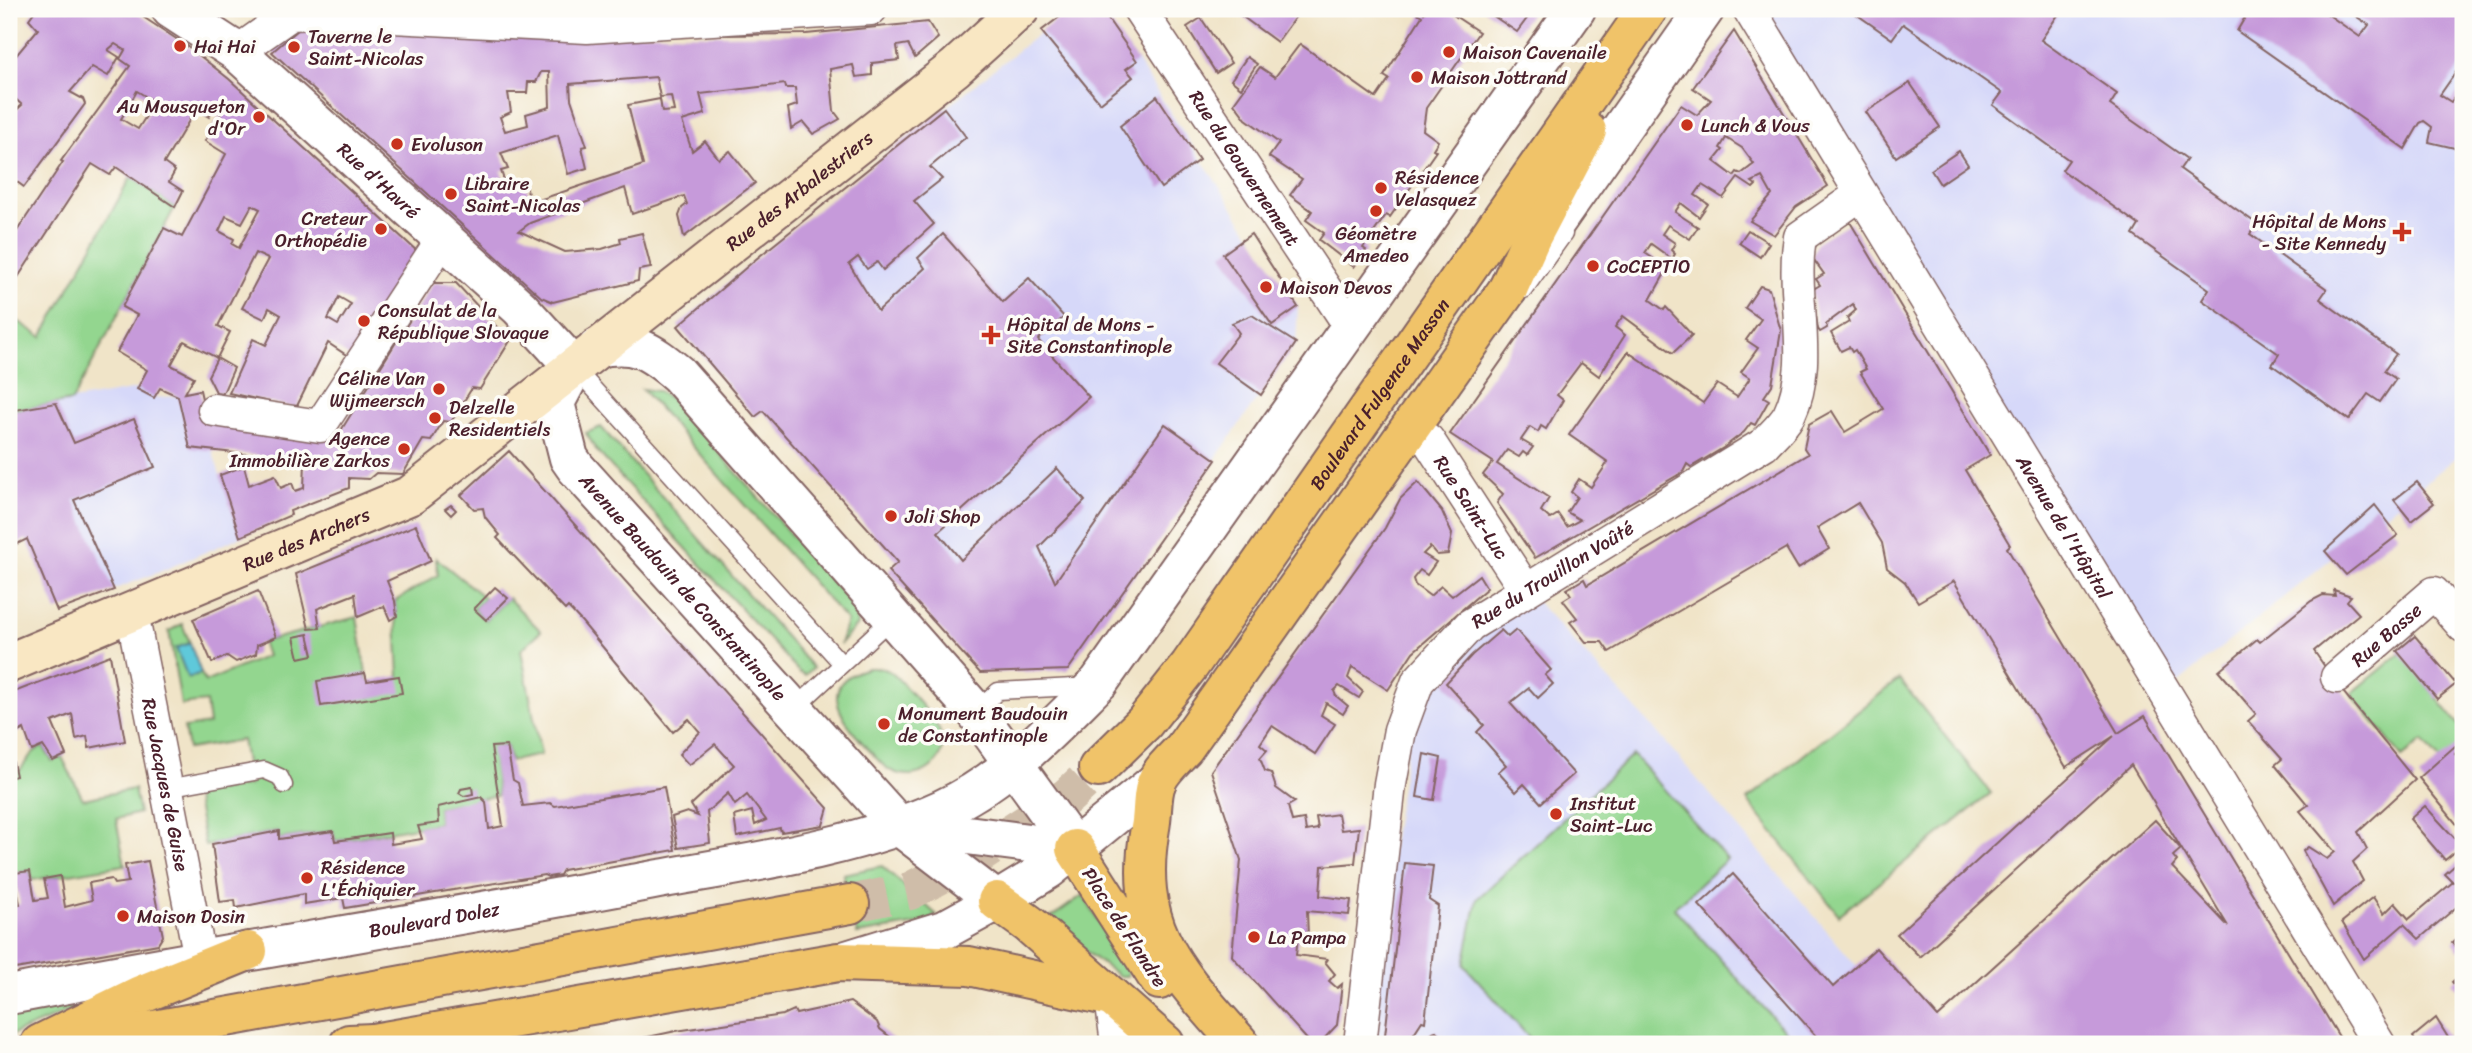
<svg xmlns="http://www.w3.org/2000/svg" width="2472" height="1053" font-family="Sriracha,sans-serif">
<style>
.built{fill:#d6d8f9}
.green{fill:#93d68f;stroke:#6e7a5d;stroke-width:2}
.water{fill:#5fc9da;stroke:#547482;stroke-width:2}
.building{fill:#c69ada;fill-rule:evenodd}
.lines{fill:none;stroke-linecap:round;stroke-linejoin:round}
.trunk-tunnel{stroke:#cfbda9;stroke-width:38;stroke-dasharray:38 19;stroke-linecap:butt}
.service-casing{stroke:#846462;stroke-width:19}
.minor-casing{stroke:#846462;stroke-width:35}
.tertiary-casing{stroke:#846462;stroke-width:42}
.secondary-casing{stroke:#846462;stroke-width:42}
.primary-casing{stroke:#846462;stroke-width:42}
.trunk-casing{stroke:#846462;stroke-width:42}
.service{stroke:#fff;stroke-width:16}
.minor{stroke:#fff;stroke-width:32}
.tertiary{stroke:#fff;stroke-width:38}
.secondary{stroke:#f9e7c3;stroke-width:38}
.primary{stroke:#f0c369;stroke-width:38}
.trunk{stroke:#f0c369;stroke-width:38}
.poi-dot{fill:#c8321e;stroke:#fdfcf7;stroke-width:2.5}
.labels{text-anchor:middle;stroke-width:7;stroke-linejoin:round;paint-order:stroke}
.poi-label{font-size:19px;fill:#4a1f2b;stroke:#fdfcf7;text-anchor:start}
.street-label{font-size:19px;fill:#4a1f2b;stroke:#fdfcf7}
</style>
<rect width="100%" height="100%" fill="#fdfcf7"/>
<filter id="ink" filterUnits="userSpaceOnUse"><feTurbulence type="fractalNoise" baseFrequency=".0143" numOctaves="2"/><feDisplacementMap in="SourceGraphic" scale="14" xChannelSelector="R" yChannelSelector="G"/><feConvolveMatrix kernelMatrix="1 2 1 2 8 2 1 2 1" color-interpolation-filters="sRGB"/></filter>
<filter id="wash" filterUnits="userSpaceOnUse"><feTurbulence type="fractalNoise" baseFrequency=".00686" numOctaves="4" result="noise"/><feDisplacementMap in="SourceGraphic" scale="28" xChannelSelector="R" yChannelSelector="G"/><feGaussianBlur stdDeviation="1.57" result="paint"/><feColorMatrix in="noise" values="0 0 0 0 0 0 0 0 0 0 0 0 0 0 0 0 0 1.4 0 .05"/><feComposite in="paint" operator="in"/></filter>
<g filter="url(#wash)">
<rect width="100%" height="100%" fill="#f0e4c8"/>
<g class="built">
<path d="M1070 9H1101L1137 61 1298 307 1296 343 1068 670 980 673 898 561 764 411 755 417 678 326 756 259Z"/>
<path d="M1758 9H2463V452L2165 693Z"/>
<path d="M137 389 154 398 178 396 190 447 212 450 240 537 157 573 57 611 9 497V411Z"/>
<path d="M1525 589 1656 731 1857 966 1833 987 1884 1044H1360L1418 681Z"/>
</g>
<g class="green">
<path d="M131 177 175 207 72 401 9 411V315L42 337Z"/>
<path d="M642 389 658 391 673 400 855 608 857 625 840 644 847 621Z"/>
<path d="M601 427 813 668 805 675 800 673 597 451 586 433Z"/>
<path d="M436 558 485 598 474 609 486 620 508 598 541 631 521 650 541 755 510 761 507 746 492 747 498 795 438 807 439 823 335 841 333 831 279 839 278 831 205 846 195 794 250 785 242 740 188 749 184 728 209 724 206 702 181 705 169 631 182 624 190 643 176 648 188 678 201 673 205 682 267 656 262 642 357 617 370 698 399 676 395 601 438 575Z"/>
<path d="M2401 653 2463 730V742L2441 762 2423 741 2402 757 2351 694Z"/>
<path d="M868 668C875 668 883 667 889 671 897 676 905 687 912 694 928 712 960 744 931 767 921 775 908 777 896 773 884 769 876 757 868 749 844 723 812 683 868 668Z"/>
<path d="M1899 679 1991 793 1839 915 1747 800Z"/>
<path d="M43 746 52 761 62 757 83 799 134 789 139 813 116 819 125 865 32 880 30 871 15 873 16 884 9 885V778C24 773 26 753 43 746Z"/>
<path d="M1633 755 1727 859 1674 908 1794 1041 1790 1044H1535L1464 965 1477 899Z"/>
<path d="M882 866 937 915 923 923 857 934 843 874Z"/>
<path d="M1083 895 1128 970 1127 976H1119L1045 922Z"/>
<path d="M85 994 88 1003 9 1036V1010Z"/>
</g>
<path class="water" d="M190 643 201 673 188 678 176 648Z"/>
<g id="blocks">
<g class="building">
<path d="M9 9H19L9 19Z"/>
<path d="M30 9H125L131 14 134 11 190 48 229 79 419 253 351 358 328 343 296 408 229 393 253 339 266 345 281 315 269 308 264 319 242 308 268 259 255 253 218 326 230 332 217 358 184 341 171 365 194 377 185 393 200 390 207 421 335 440 433 283H456L510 341 480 389 472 388 451 422 443 421 431 441 423 440 403 474 376 473 369 479 349 478V488L290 511 291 515 240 537 220 475 244 466 249 485 275 475 281 488 292 483 295 491 304 488 305 461 190 448 178 396 160 388 154 398 137 389 147 370 117 352 137 315 122 307 164 228 182 237 226 154 205 141 222 112 215 106 209 117 196 109 164 163 175 171 169 182 183 191 175 207 116 167 110 175 92 164 9 291V243L63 162 61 161 130 66 120 59 125 50 115 44 108 50 119 57 108 76 92 67 70 92 83 99 85 104 24 187 9 176V117L22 105 9 93V64L38 29 29 19 34 12ZM137 91 155 102 138 129 121 119ZM252 205 260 209 239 248 232 244 234 239 219 231 226 216 242 223ZM339 297 351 304 338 325 328 319Z"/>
<path d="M1070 9H1101L1137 61 1126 69 1133 77 1100 103 1041 31Z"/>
<path d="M1232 9H1301L1277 42Z"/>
<path d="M1411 9H1421L1424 13 1427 9H1444L1479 32 1426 108 1423 130 1438 141 1433 149 1436 151 1390 217 1386 215 1363 248 1366 250 1354 267 1319 240 1324 233 1306 220 1312 211 1290 195 1302 179 1269 157 1279 143 1246 119 1234 103 1260 67 1275 77 1300 44 1376 98 1389 79 1384 76 1422 16Z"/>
<path d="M1483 9H1534L1517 32Z"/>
<path d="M1849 9H2062L2041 40 2117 94 2110 105 2187 159 2180 169 2257 224 2250 234 2327 289 2320 299 2396 354 2384 371 2396 379 2380 402 2368 394 2349 420 2272 365 2279 354 2202 300 2209 289 2133 235 2139 225 2062 170 2069 160 1993 105 2002 93 1903 24 1892 39Z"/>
<path d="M2250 9 2263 12 2265 9H2320L2360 37 2369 25 2345 9H2463V62L2440 95 2451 102 2463 85V150L2429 142 2432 127 2424 121 2420 123 2405 149 2237 31Z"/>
<path d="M1201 18 1231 63 1216 73 1187 27Z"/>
<path d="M928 22 938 38 915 58 908 44 897 46 899 60 872 63V75L856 77 853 65 830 69 834 111 840 119 813 134 803 122 791 129 788 108 797 105 795 88H786L785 84 700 94 705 114 682 121 692 151 705 141 719 159 730 151 755 183 684 237 679 216 682 208 687 204 684 196 632 214 625 188 530 223 519 231 565 252 602 249 621 243 620 238 642 233 651 268 639 270 638 281 553 302 541 297 272 52 298 30 335 28 336 36 348 35 347 28 719 35 806 34ZM541 72H549L550 107 526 114 528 125 505 131 500 117 511 112 508 93H527L528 82H536ZM656 77 660 97 671 96 674 111 662 112 660 99 628 105 643 165 530 203 526 185 507 189 501 171 508 169 501 153 558 135 568 174 587 168 582 147 587 146 571 99 570 84Z"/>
<path d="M1734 31 1828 186 1796 207 1774 235 1750 221 1772 195 1762 177 1752 182 1756 185 1753 188 1738 178 1723 198 1702 185 1695 195 1708 204 1699 217 1681 203 1675 212 1698 227 1690 239 1668 225 1662 234 1675 243 1671 250 1675 254 1672 259 1651 244 1645 253 1668 268 1650 300 1664 310 1666 307 1692 335 1673 353 1623 316 1615 327 1625 335 1599 376 1581 363 1557 395 1563 400 1546 429 1541 426 1538 432 1530 427 1521 440 1533 447 1527 455 1523 452 1519 457 1507 450 1497 464 1549 498 1541 511 1550 519 1558 514 1567 527 1580 520 1567 512 1577 497 1571 492 1579 479 1591 487 1608 462 1569 435 1628 352 1703 403 1717 384 1737 397 1750 378 1741 372 1758 348 1746 340 1761 319 1745 308 1760 286 1769 289 1781 331 1772 385 1764 397 1769 400 1755 425 1751 423 1744 432 1723 448 1691 467 1687 464 1683 472 1535 558 1497 503 1503 494 1483 475 1493 462 1450 434 1681 105 1697 115 1711 100 1693 88ZM1726 138 1742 148 1754 164 1741 174 1737 172 1734 176 1714 161 1723 150 1720 148Z"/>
<path d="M1247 57 1257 64 1241 88 1231 80Z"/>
<path d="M1910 83 1940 127 1896 157 1866 112Z"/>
<path d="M1157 96 1199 160 1161 188 1120 126Z"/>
<path d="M944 108 966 137 930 167 942 179 914 201 934 224 883 270 877 262 867 269 858 257 849 264 878 311 925 268 918 258 943 234 1003 302 1029 278 1064 317 1038 340 1089 397 938 532 961 560 1057 468 1085 501 1039 547 1055 582 1165 424 1216 460 1068 670 980 673 888 571 898 562 763 411 755 417 678 326 756 259Z"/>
<path d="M1959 151 1968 165 1940 184 1931 170Z"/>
<path d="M1850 222 1990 455 1965 470 2010 545 2007 548 2118 733 2145 716 2341 1040 2336 1044H1823L1699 905 1733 874 1833 987 1876 948 1938 1017 2155 820 2181 849 2173 856 2177 861 2172 867 2228 926 2131 765 1920 957 1897 934 2114 736 2066 767 1954 581 1918 602 1905 582 1887 568 1882 543 1858 503 1817 528 1829 549 1798 568 1786 548 1609 652 1602 642H1586L1570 622 1577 618 1563 600 1571 595 1567 589 1584 579 1587 585 1808 454 1804 448 1809 424 1832 411 1845 432 1883 409 1860 372 1866 369 1855 350 1852 352 1849 347 1841 351 1831 333 1849 322 1847 318 1856 310 1853 304 1826 324 1827 328 1820 332 1818 329 1812 290 1820 285 1816 279 1824 274 1812 257 1817 242Z"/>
<path d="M1748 230 1769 243 1760 257 1739 243Z"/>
<path d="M1251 234 1298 307 1272 325 1223 254Z"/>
<path d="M1252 315 1296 343 1261 395 1216 363 1239 333 1232 323Z"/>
<path d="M217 358 234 368 223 393 216 392 208 376Z"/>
<path d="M56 403 74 443 134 419 155 467 74 500 114 590 57 611 27 539 9 548V411Z"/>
<path d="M509 451 828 808 823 825 781 832 780 828 737 837 734 816 752 811 755 825 766 820 747 795 735 805 728 793 707 812 710 843 678 848 672 817 687 812 698 816 691 805 734 765 715 744 689 765 679 754 700 732 689 719 673 732 582 622 568 607 565 610 497 538 500 535 485 517 483 508 474 509 461 495Z"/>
<path d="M1418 482 1442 511 1452 534 1448 554 1437 555 1430 547 1423 554 1436 562 1427 575 1420 570 1413 579 1415 585 1430 596 1441 586 1452 596 1479 575 1487 588 1413 652 1388 690 1352 667 1348 678 1363 692 1359 698 1339 686 1334 691 1336 696 1348 706 1343 714 1326 703 1321 715 1335 724 1315 754 1272 726 1260 744 1267 750 1260 758 1265 771 1271 773 1276 788 1295 802 1288 806 1292 821 1304 819 1306 831 1318 829 1316 817 1338 814 1341 830 1359 828 1355 863 1322 866 1320 896 1351 900 1349 915 1307 911 1308 937 1298 936 1296 955 1327 959 1325 962 1335 974 1329 981 1337 988 1342 984 1337 1025 1319 1044H1311L1232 956 1241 860 1211 771 1385 528 1400 499Z"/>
<path d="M2417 482 2434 503 2411 521 2394 500Z"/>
<path d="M451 505 456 510 451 515 445 509Z"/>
<path d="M2375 505 2398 535 2346 575 2325 551Z"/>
<path d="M416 525 431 561 387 581 395 601 397 616 390 620 384 606 358 617 355 594 317 609 320 628 309 629 296 574Z"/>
<path d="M495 587 508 598 486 620 474 609Z"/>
<path d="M2334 590 2351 596 2347 601 2359 614 2314 651 2339 687 2415 780 2358 832 2367 849 2353 862 2363 881 2333 906 2303 851 2308 847 2327 859 2335 852 2300 811 2308 805 2275 765 2282 759 2248 721 2256 714 2219 671 2257 639 2260 642 2311 601 2323 595 2335 596Z"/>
<path d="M258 591 276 637 257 645 256 654 236 662 227 656 212 663 193 619Z"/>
<path d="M1501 630 1508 637 1516 630 1551 670 1545 675 1553 684 1538 698 1529 688 1510 703 1574 774 1541 803 1524 784 1516 792 1498 772 1506 765 1477 732 1484 725 1446 683 1472 655Z"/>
<path d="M308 634 313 655 299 658 294 637Z"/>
<path d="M2415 636 2456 684 2437 699 2397 651Z"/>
<path d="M110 655 125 741 89 748 87 736 76 739 72 714 52 722 66 755 53 761 43 746 32 751 24 729 9 737V694Z"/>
<path d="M365 673 367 681 399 676 402 693 321 706 317 681Z"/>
<path d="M507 746 513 780 518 783 523 806 550 803 555 806 664 787 675 850 563 870 560 875 548 877 544 875 345 908 343 898 304 904V894L236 908 235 900 220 902 212 844 279 831V839L333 831 335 841 390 833 391 844 422 839 418 826 439 823 438 807 481 797 486 802 489 829 503 826 491 747Z"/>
<path d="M2455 746 2459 750 2455 754 2463 763V832L2419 778Z"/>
<path d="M10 748 16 776 9 778V749Z"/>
<path d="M1424 754 1441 758 1434 800 1417 797Z"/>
<path d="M472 787 473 794 464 796 459 793 461 789Z"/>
<path d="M2425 806 2462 846 2445 860 2410 819Z"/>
<path d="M2463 858V907L2460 904 2419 939 2404 924 2364 959 2342 922 2373 897 2384 914 2395 903 2409 919 2453 882 2445 874Z"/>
<path d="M148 861 163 936 158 944 15 969V965L9 966V906L20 904 14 873 30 871 35 900 48 898 44 879 60 876 65 907 92 900 89 883 111 879 114 884 128 882 125 865Z"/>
<path d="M1405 863 1433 866 1429 900 1438 906 1425 1022 1422 1021 1411 1038 1416 1044H1384Z"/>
<path d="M2463 933V947L2459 951 2452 943Z"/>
<path d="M2463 973V1005L2458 998 2462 994 2452 982Z"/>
<path d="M850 1002 877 1022 880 1029 899 1044H615L676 1031 783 1015 794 1010 796 1014Z"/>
<path d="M2436 1018 2452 1044H2417L2413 1037Z"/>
<path d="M1436 1031 1450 1044H1417L1433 1032Z"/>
</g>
</g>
</g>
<g filter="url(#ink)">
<use href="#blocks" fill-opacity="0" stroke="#846462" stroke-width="2"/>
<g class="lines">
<path class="trunk-tunnel" d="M850 904 910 891 979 855 1068 796 1098 768"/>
<defs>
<g id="service">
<path d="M1524 290 1564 234"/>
<path d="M574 367 842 664"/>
<path d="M794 709 892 618"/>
<path d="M976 712 998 691 1074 687 1083 694"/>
<path d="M167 788 264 770 280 777 284 785"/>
</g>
<g id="minor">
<path id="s1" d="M1139 9 1350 326"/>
<path id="s2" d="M1749 9 2379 1044"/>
<path d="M237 52 291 14 315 13 587 27 871 9"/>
<path d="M214 410 320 426 442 240"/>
<path id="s3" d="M1412 428 1428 440 1525 589"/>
<path id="s4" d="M132 613 200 958"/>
<path id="s5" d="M2337 677 2434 593 2463 626"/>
<path d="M1111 997 1117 1044"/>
<path id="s6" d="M1360 1044 1390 784 1400 730 1418 681 1470 625 1764 444C1772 435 1783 426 1789 415 1815 361 1790 297 1800 237L1861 194"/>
</g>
<g id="tertiary">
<path id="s7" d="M171 9 237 52 520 308 574 367 555 403 569 458 576 468 899 826 997 901"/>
<path d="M1548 233 1705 9"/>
<path d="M597 348C635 340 649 350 678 374L976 712 1075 849"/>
<path d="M905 827 1075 849"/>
<path d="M847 960 944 930 997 901 1049 869 1157 781"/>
<path id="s8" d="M9 995C216 955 424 923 632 884 731 865 850 851 942 809 1004 781 1052 729 1099 682L1576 9"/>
</g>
<g id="secondary">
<path id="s9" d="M9 663 411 495 955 68 1020 9"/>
</g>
<g id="primary">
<path d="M1075 849 1159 980"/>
<path d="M997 901 1029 924 1165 1044"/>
<path d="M373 1043 838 962 969 966 1111 997"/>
<path d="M1240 1044C1177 972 1132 931 1150 828 1153 814 1151 794 1157 781 1162 769 1176 757 1184 748L1508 289"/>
</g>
<g id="trunk">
<path d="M1508 289 1531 238 1587 131"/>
<path id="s10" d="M1098 768 1144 723 1190 665 1648 9"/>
<path d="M40 1044 140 995 248 951"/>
<path d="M77 1044 850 904"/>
<path d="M349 1044 373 1043"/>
</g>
</defs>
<use href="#service" class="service-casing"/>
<use href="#minor" class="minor-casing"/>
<use href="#tertiary" class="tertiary-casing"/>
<use href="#secondary" class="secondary-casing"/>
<use href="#primary" class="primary-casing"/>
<use href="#trunk" class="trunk-casing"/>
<use href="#service" class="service"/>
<use href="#minor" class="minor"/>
<use href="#tertiary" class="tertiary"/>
<use href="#secondary" class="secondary"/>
<use href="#primary" class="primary"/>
<use href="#trunk" class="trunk"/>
</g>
</g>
<g class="poi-dot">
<circle cx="180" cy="46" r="7"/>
<circle cx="294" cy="47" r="7"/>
<circle cx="1449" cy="52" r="7"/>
<circle cx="1417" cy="77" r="7"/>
<circle cx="259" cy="117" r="7"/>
<circle cx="1687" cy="125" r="7"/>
<circle cx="397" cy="144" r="7"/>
<circle cx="1381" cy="188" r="7"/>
<circle cx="451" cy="194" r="7"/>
<circle cx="1376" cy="211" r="7"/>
<circle cx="381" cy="229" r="7"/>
<path d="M2398.5 221.5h7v7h7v7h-7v7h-7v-7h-7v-7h7z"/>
<circle cx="1593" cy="266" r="7"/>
<circle cx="1266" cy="287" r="7"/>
<circle cx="364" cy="321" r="7"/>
<path d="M987.5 324.5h7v7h7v7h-7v7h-7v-7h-7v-7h7z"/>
<circle cx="439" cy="389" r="7"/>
<circle cx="435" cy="418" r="7"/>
<circle cx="404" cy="449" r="7"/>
<circle cx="891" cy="516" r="7"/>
<circle cx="884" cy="724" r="7"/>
<circle cx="1556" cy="814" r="7"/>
<circle cx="307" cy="878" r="7"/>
<circle cx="123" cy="916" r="7"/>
<circle cx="1254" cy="937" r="7"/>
</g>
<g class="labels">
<g class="poi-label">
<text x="308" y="43">Taverne le<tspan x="308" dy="22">Saint-Nicolas</tspan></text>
<text x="194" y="53">Hai Hai</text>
<text x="1463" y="59">Maison Cavenaile</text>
<text x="1431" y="84">Maison Jottrand</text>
<text x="245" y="113" text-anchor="end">Au Mousqueton<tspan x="245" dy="22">d'Or</tspan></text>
<text x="1701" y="132">Lunch &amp; Vous</text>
<text x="411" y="151">Evoluson</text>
<text x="1395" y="184">Résidence<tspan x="1395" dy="22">Velasquez</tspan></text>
<text x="465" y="190">Libraire<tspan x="465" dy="22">Saint-Nicolas</tspan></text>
<text x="367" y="225" text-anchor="end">Creteur<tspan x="367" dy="22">Orthopédie</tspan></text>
<text x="2386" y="228" text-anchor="end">Hôpital de Mons<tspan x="2386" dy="22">- Site Kennedy</tspan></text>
<text x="1376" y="240" text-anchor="middle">Géomètre<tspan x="1376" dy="22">Amedeo</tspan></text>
<text x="1607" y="273">CoCEPTIO</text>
<text x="1280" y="294">Maison Devos</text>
<text x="378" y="317">Consulat de la<tspan x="378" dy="22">République Slovaque</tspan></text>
<text x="1007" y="331">Hôpital de Mons -<tspan x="1007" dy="22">Site Constantinople</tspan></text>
<text x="425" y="385" text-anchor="end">Céline Van<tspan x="425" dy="22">Wijmeersch</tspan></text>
<text x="449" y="414">Delzelle<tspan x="449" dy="22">Residentiels</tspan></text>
<text x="390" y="445" text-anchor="end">Agence<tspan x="390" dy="22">Immobilière Zarkos</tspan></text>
<text x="905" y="523">Joli Shop</text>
<text x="898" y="720">Monument Baudouin<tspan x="898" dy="22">de Constantinople</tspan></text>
<text x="1570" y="810">Institut<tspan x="1570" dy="22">Saint-Luc</tspan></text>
<text x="321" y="874">Résidence<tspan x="321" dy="22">L'Échiquier</tspan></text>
<text x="137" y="923">Maison Dosin</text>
<text x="1268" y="944">La Pampa</text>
</g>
<g class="street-label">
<text dy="7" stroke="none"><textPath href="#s1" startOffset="191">Rue du Gouvernement</textPath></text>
<text dy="7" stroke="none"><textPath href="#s7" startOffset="270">Rue d'Havré</textPath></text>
<text dy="7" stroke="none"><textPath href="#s9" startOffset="929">Rue des Arbalestriers</textPath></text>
<text dy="7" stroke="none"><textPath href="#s10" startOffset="469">Boulevard Fulgence Masson</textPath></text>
<text dy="7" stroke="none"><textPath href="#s3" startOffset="100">Rue Saint-Luc</textPath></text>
<text dy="7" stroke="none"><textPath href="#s2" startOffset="606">Avenue de l'Hôpital</textPath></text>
<text dy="7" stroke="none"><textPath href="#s9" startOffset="322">Rue des Archers</textPath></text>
<text dy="7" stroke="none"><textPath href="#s6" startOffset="542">Rue du Trouillon Voûté</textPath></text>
<text dy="7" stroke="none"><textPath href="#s7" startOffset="810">Avenue Baudouin de Constantinople</textPath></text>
<text dy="7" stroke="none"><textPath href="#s5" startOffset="65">Rue Basse</textPath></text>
<text dy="7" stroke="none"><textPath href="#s4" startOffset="175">Rue Jacques de Guise</textPath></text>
<text dy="7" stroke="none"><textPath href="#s8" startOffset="432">Boulevard Dolez</textPath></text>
<text transform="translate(1125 927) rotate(57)" y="7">Place de Flandre</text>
</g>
</g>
<rect width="2472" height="1053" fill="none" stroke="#fdfcf7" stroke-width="35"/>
</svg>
